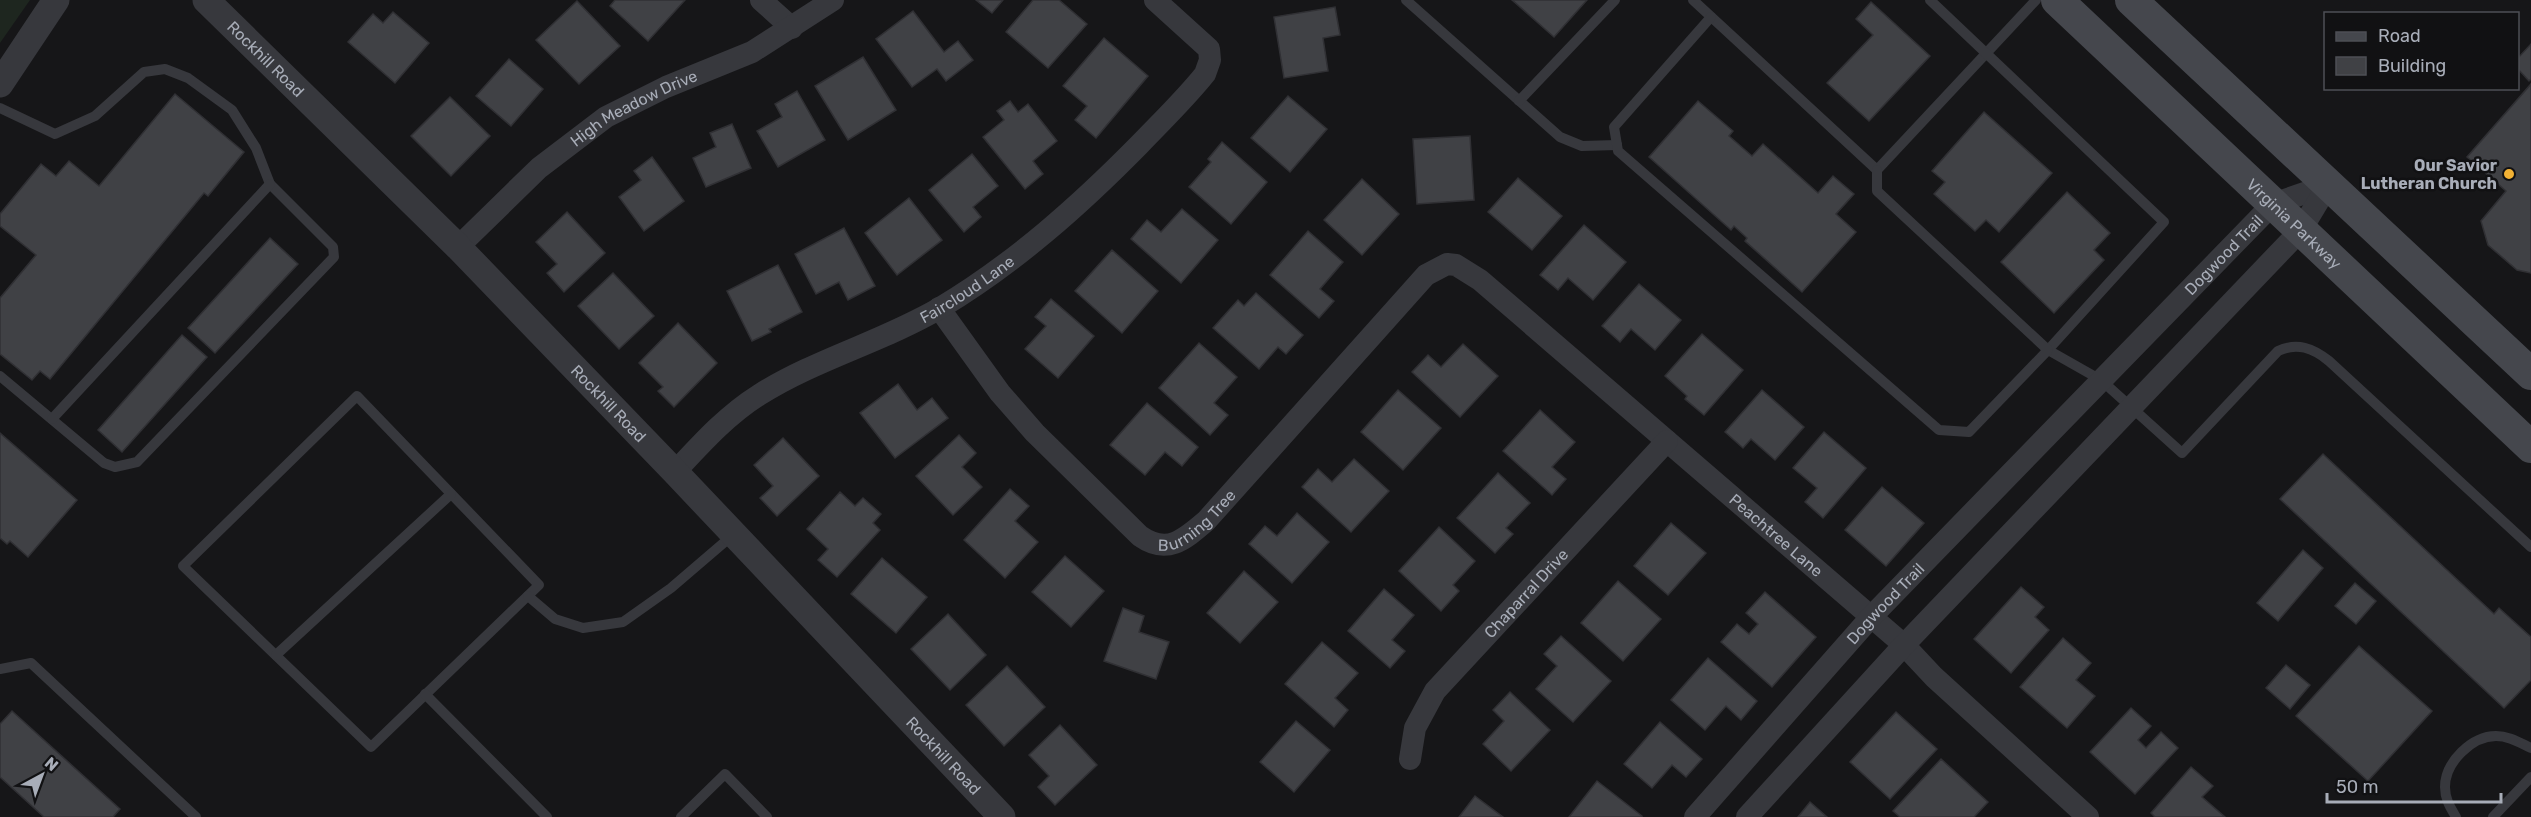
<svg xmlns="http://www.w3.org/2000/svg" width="2531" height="817" font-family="Rubik,sans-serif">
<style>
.green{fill:#1e261f}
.building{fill:#404145;stroke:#303034;stroke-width:1.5}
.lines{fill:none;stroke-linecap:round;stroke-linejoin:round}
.service{stroke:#37383d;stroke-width:10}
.minor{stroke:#37383d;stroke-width:22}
.tertiary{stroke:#37383d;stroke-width:27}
.secondary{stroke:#45474d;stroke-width:32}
.poi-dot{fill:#f2b134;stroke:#111113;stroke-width:2}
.labels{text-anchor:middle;stroke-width:5;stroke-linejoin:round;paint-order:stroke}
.street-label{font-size:16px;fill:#a8adb8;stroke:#111113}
.poi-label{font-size:16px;font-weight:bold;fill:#a8adb8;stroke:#111113;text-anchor:end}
</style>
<rect width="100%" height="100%" fill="#161618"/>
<path class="green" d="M0 0H30L0 43Z"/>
<g class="building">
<path d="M615 0H685L648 41 610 6Z"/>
<path d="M976 0H1003L992 13Z"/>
<path d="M1033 0H1059L1087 24 1048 68 1006 32Z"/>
<path d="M1512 0H1587L1554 37Z"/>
<path d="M577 1 620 46 579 84 536 40Z"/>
<path d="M1871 2 1930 56 1869 121 1827 83 1873 35 1856 19Z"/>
<path d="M1335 7 1340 35 1323 38 1328 71 1284 78 1274 17Z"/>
<path d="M913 11 944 52 958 41 973 60 946 81 937 69 912 87 876 39Z"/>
<path d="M393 12 429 43 395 83 348 42 373 14 383 23Z"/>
<path d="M1104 38 1148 76 1096 138 1075 120 1087 106 1063 86Z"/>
<path d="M2531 44V79L2529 81 2518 69V58Z"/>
<path d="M863 57 896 110 848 140 815 86Z"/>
<path d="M509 59 543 89 511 126 476 96Z"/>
<path d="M2531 84V273L2517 270 2488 245 2481 221 2506 191 2467 157Z"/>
<path d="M797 91 825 140 778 167 757 131 782 117 775 104Z"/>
<path d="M175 94 244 152 208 196 204 193 50 379 40 371 32 380 0 354V298L36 255 0 226V214L41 164 56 176 69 161 99 186Z"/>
<path d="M1288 96 1327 129 1290 172 1251 138Z"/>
<path d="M450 97 490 136 451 176 411 136Z"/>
<path d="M1010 101 1018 112 1028 104 1057 141 1033 161 1043 174 1025 189 983 137 1004 120 997 111Z"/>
<path d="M1698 101 1733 131 1729 136 1752 156 1763 144 1818 193 1833 176 1854 194 1836 214 1856 232 1802 292 1745 241 1747 238 1734 226 1731 230 1649 157Z"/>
<path d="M1984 112 2052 173 1999 232 1986 220 1975 231 1934 194 1945 182 1932 171Z"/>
<path d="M732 124 751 168 706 187 693 158 716 147 710 133Z"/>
<path d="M1470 136 1474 200 1417 204 1413 139Z"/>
<path d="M1222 142 1267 182 1231 224 1189 187 1211 162 1208 159Z"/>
<path d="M972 154 998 186 973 207 981 217 964 232 929 190Z"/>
<path d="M652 157 684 201 644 231 619 197 641 180 634 171Z"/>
<path d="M1518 178 1562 216 1532 250 1488 212Z"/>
<path d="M1362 179 1399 214 1362 255 1324 220Z"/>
<path d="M2067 192 2110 233 2094 250 2104 260 2054 313 2001 262Z"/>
<path d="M909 198 942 240 897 275 865 233Z"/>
<path d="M1182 209 1218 240 1181 283 1131 239 1147 220 1161 232Z"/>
<path d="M567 212 605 253 564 292 547 273 557 264 536 242Z"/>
<path d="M1584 225 1626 262 1593 300 1568 278 1558 290 1540 275Z"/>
<path d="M844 228 875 286 848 300 839 282 816 294 795 254Z"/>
<path d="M1308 231 1343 262 1320 289 1334 301 1319 318 1270 275Z"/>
<path d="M270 238 298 264 215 353 188 328Z"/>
<path d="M1112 250 1158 291 1122 333 1075 291Z"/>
<path d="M778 265 802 312 769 329 771 332 752 341 727 291Z"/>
<path d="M613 273 654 316 619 349 578 306Z"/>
<path d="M1639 284 1681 320 1655 350 1631 329 1620 342 1602 326Z"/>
<path d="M1256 293 1303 335 1286 354 1278 347 1259 369 1213 328 1238 300 1244 306Z"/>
<path d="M1051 299 1094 336 1058 378 1025 349 1046 326 1035 317Z"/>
<path d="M678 323 717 363 674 407 658 391 663 387 639 363Z"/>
<path d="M1702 334 1743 370 1704 415 1685 399 1687 396 1665 376Z"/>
<path d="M182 335 207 357 122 452 98 430Z"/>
<path d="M1199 343 1237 377 1214 403 1228 415 1210 435 1159 388Z"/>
<path d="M1463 344 1498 376 1460 417 1412 372 1428 355 1441 367Z"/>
<path d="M898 384 917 410 932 398 948 418 895 458 860 413Z"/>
<path d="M1398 390 1441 428 1403 470 1361 432Z"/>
<path d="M1762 390 1804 427 1775 460 1751 439 1743 448 1725 432Z"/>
<path d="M1147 403 1198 447 1182 466 1165 452 1145 475 1110 445Z"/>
<path d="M1540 410 1575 442 1552 467 1566 479 1552 495 1503 451Z"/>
<path d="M1824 432 1866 468 1823 518 1805 502 1817 488 1793 468Z"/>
<path d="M0 433 77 500 28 557 10 541 7 544 0 538Z"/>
<path d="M959 435 976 453 962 467 982 487 953 515 916 476Z"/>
<path d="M783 438 819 476 777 516 760 498 773 486 754 465Z"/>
<path d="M2323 454 2494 614 2499 608 2531 637V680L2504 708 2280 499Z"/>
<path d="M1354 459 1389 491 1351 532 1302 487 1318 469 1332 482Z"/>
<path d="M1498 473 1530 503 1506 528 1513 534 1495 553 1457 518Z"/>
<path d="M1882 487 1924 523 1886 566 1845 530Z"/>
<path d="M1010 489 1029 506 1015 521 1038 542 1005 578 964 540Z"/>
<path d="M840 492 855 506 863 498 881 514 873 523 880 530 837 577 818 560 828 549 807 529Z"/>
<path d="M1297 513 1329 542 1292 583 1249 544 1265 526 1277 536Z"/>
<path d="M1671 523 1706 553 1668 595 1634 566Z"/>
<path d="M1439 527 1475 561 1453 585 1459 591 1441 611 1399 571Z"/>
<path d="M2303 550 2323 568 2278 621 2257 603Z"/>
<path d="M1065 556 1104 591 1071 627 1032 592Z"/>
<path d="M882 558 927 597 896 633 851 594Z"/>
<path d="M1244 571 1278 602 1240 643 1207 613Z"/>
<path d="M1618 581 1661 619 1623 661 1581 623Z"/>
<path d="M2355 583 2376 601 2356 624 2335 606Z"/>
<path d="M2021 587 2044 607 2035 617 2049 630 2011 673 1974 639Z"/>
<path d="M1384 589 1414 615 1392 640 1405 651 1390 668 1348 631Z"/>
<path d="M1765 592 1816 637 1772 687 1721 642 1737 624 1749 634 1758 624 1746 613Z"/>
<path d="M1123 608 1144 616 1139 632 1169 642 1156 679 1104 661Z"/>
<path d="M948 614 986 655 950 690 911 649Z"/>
<path d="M1561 636 1611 681 1573 722 1536 689 1557 666 1544 654Z"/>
<path d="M2063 638 2091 663 2076 680 2095 696 2067 728 2020 687Z"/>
<path d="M1322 642 1358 673 1335 698 1348 710 1334 727 1285 684Z"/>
<path d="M2359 646 2432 711 2368 781 2296 716Z"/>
<path d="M1708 658 1757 701 1741 720 1726 706 1705 730 1671 700Z"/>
<path d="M2286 665 2310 685 2290 709 2266 688Z"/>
<path d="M1007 666 1045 707 1004 746 966 705Z"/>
<path d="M1510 692 1550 730 1511 771 1483 744 1504 721 1493 710Z"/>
<path d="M2131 708 2151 726 2138 740 2146 748 2161 732 2178 748 2135 794 2090 752Z"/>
<path d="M12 711 120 809 113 817H44L0 777V724Z"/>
<path d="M1896 712 1937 749 1890 799 1850 762Z"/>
<path d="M1296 721 1330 750 1294 792 1260 762Z"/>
<path d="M1660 722 1702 759 1686 777 1672 765 1652 788 1624 764Z"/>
<path d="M1060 725 1097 765 1055 805 1038 787 1049 776 1029 755Z"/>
<path d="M1941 759 1988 802 1974 817H1900L1893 811Z"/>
<path d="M2191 767 2213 786 2202 797 2225 817H2155L2151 813Z"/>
<path d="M1597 781 1642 816V817H1569Z"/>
<path d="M1475 796 1503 817H1459Z"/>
<path d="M1810 802 1827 817H1798Z"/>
</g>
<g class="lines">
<g class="service">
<path d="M1406 0 1560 137 1582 146 1617 145"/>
<path d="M1693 0 1877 170 2036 0"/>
<path d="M1930 0 2164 222 2048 350 2101 380 2182 453 2278 351C2297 342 2313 348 2329 361L2531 547"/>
<path d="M1711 17 1614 127 1618 151 1939 430 1969 432 2048 350 1877 191V170"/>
<path d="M1519 101 1615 0"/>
<path d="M0 108 55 134 95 116 144 72 165 69 188 78 232 110 256 148 270 184 333 247 334 257 137 462 115 467 104 463 0 376"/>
<path d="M357 396 539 585 371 747 183 566Z"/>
<path d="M52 419 270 184"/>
<path d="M528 596 555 619 583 628 623 622 671 588 734 534"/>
<path d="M276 655 451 494"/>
<path d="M0 669 31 663 196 817"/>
<path d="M425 694 547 817"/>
<path d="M681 817 725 774 767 817"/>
<path d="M2456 817C2450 807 2445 799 2445 787 2445 762 2472 736 2496 736 2509 736 2520 743 2531 748"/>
<path d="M2493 817 2531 777"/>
</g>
<g class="minor">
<path d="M761 0 792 28"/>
<path id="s1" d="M458 247 539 168 606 117 666 87 752 52 833 0"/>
<path id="s2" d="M939 308 1000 393 1035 433 1140 536C1167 555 1184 540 1206 521L1426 275 1447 264 1456 265 1480 280 1904 645 1934 677 2088 817"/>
<path id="s3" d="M675 472C701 444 727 415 759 395 816 359 882 342 940 308 1015 263 1079 206 1140 144 1162 121 1185 99 1205 74L1210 60 1209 49 1155 0"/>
<path id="s4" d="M1410 759 1415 728 1435 691 1667 441"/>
<path id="s5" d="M1695 817 1871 617 2273 204 2328 185"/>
<path d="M1747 817 1904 645 2301 230 2328 185"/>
</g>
<g class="tertiary">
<path id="s6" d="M206 0 458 247 675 472 1002 817"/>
<path d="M0 84 56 0"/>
</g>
<g class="secondary">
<path id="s7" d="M2057 0 2531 447"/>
<path d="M2131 0 2531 374"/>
</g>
</g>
<circle class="poi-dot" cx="2509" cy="174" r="6"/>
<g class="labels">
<g class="street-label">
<text dy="6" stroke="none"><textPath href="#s6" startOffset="84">Rockhill Road</textPath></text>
<text dy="6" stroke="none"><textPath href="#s1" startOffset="226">High Meadow Drive</textPath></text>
<text dy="6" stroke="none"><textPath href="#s7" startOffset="326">Virginia Parkway</textPath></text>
<text dy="6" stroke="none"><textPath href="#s5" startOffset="772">Dogwood Trail</textPath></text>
<text dy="6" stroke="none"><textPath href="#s3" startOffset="348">Faircloud Lane</textPath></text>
<text dy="6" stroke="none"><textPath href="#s6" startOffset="570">Rockhill Road</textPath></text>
<text dy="6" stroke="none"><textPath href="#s2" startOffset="372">Burning Tree</textPath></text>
<text dy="6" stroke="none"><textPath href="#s2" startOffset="1162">Peachtree Lane</textPath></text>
<text dy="6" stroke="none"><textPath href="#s4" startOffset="207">Chaparral Drive</textPath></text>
<text dy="6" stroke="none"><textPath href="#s5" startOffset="286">Dogwood Trail</textPath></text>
<text dy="6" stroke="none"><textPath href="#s6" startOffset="1056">Rockhill Road</textPath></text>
</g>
<g class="poi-label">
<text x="2497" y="171">Our Savior<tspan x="2497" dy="18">Lutheran Church</tspan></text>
</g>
</g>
<rect x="2324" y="12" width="195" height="78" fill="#111113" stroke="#4d4f55" stroke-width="1.5"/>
<rect x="2336" y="32" width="30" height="9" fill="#45474d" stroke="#4d4f55" stroke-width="1.5"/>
<text x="2378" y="42" font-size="18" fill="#a8adb8">Road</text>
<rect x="2336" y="57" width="30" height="18" fill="#404145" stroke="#4d4f55" stroke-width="1.5"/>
<text x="2378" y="72" font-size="18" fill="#a8adb8">Building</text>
<g transform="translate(42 775) rotate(41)" stroke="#111113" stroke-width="4.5" paint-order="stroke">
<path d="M0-4.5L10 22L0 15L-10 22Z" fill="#a8adb8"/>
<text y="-9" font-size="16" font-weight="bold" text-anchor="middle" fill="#a8adb8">N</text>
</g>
<path d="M2327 793v9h174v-9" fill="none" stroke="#a8adb8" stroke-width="3"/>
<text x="2336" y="793" font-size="18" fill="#a8adb8" stroke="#111113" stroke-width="4.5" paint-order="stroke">50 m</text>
</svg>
